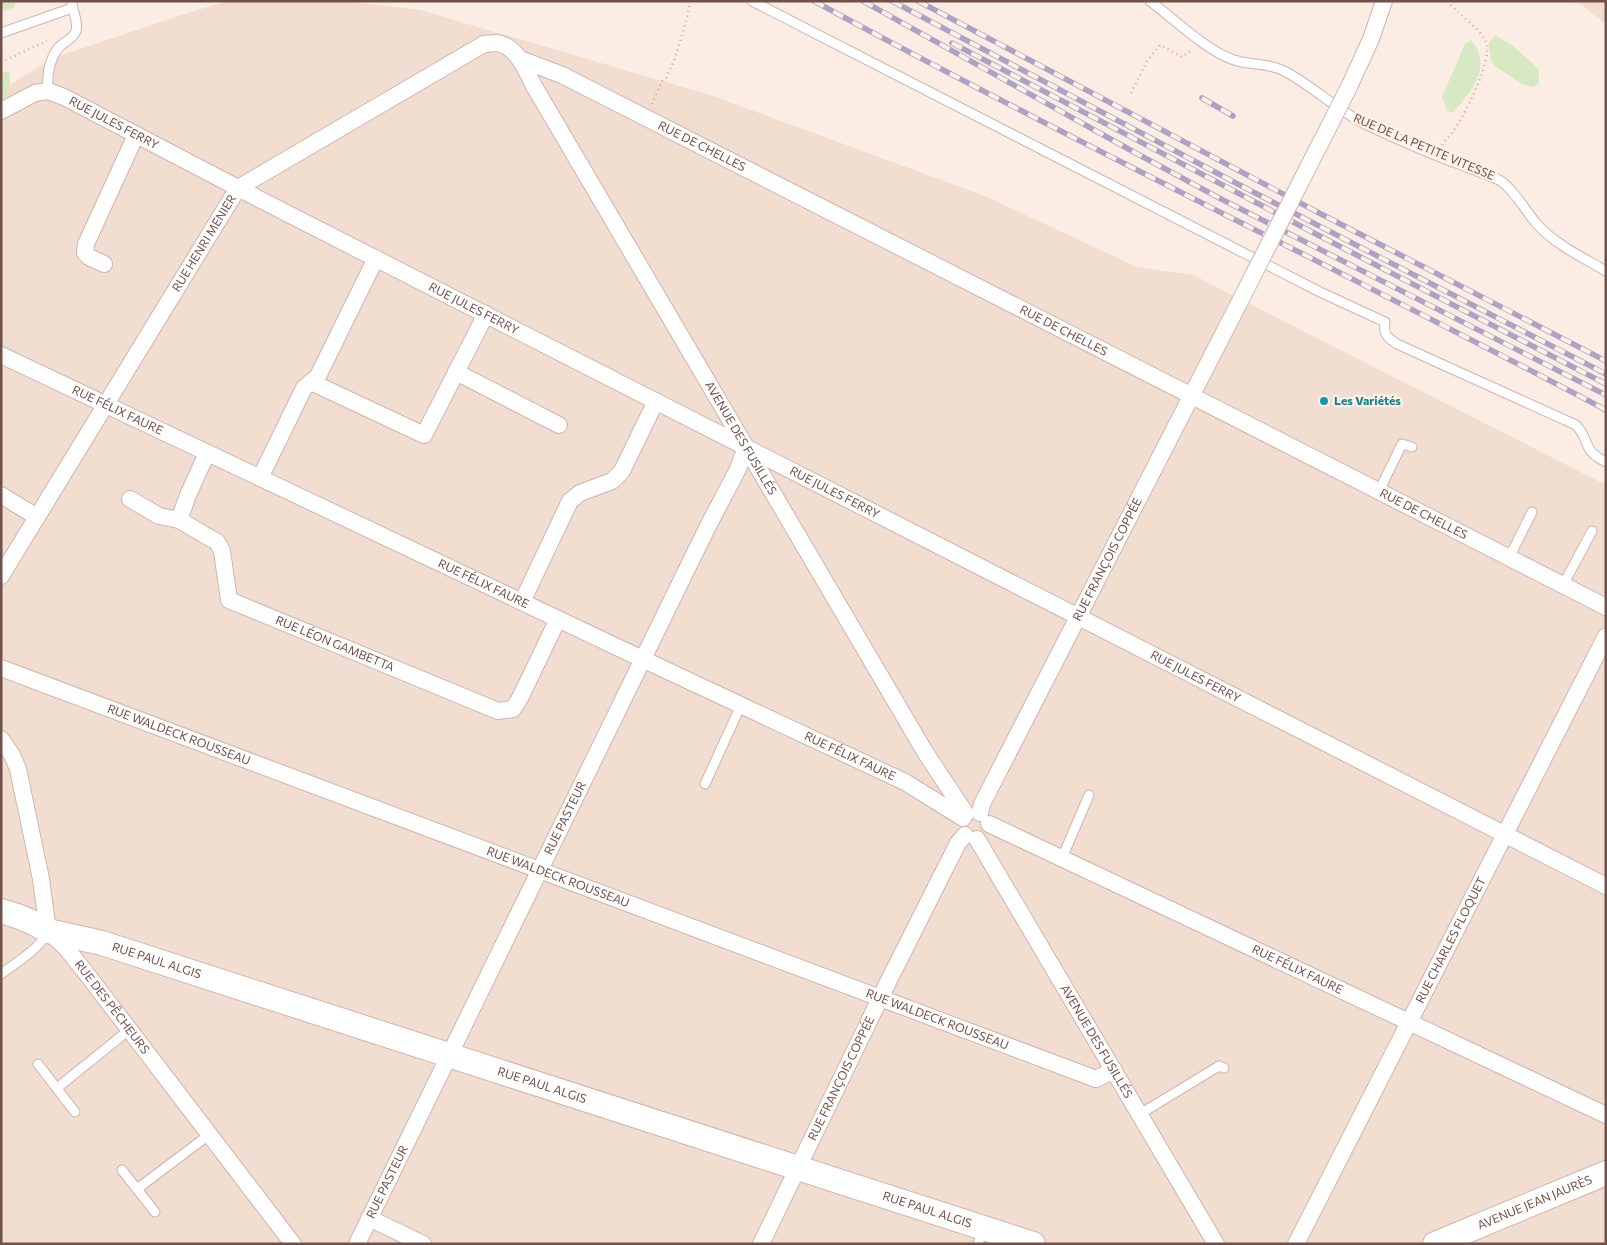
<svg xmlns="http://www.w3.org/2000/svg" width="1607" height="1245" font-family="Commissioner,sans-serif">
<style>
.residential{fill:#f2ddd1}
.green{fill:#d8e8c2}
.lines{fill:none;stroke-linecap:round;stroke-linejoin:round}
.lane-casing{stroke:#ceb5ad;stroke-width:11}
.street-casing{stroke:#ceb5ad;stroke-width:18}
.secondary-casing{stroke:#d0b4aa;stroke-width:26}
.path{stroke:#d4aa9f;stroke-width:2.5;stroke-dasharray:1 4;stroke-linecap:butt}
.lane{stroke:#fff;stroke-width:9}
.street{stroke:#fff;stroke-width:16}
.secondary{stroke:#fff;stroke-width:24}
.rail-casing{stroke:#aea2c3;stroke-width:5.5}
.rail{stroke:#fef2e8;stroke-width:4;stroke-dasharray:11;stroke-linecap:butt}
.street-bridge-casing{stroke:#ceb5ad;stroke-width:18;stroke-linecap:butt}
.street-bridge{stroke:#fff;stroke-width:16}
.culture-dot{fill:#0f9aa8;stroke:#fef2e8;stroke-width:2}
.labels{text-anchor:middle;stroke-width:4.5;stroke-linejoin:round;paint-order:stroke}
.street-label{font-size:12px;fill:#71514a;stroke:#fef2e8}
.culture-label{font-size:12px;font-weight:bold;fill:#0d838f;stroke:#fef2e8;text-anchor:start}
</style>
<rect width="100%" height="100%" fill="#fbede3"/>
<g class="residential">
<path d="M227 1H346L420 10 710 95 985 196 1137 267 1193 275 1606 485V1244H1V90L53 58 178 16Z"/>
<path d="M1576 1H1606V24L1590 12Z"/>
</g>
<g class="green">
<path d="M1 1H14L15 7 1 12Z"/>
<path d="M1495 35 1514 47 1539 69V84L1533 87 1521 84 1495 66 1491 60 1489 43Z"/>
<path d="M1471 40C1494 66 1470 93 1453 113L1447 111 1442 97 1465 44Z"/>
<path d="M9 71C12 82 8 96 1 105V73Z"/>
</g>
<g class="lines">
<defs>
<g id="lane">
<path d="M752 1 1320 292 1385 322C1383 335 1387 337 1397 344L1576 425C1591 441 1581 450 1606 462"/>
<path d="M1150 1C1174 19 1207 51 1234 60 1250 65 1267 63 1282 70 1311 84 1335 109 1365 124 1395 138 1427 153 1459 164 1473 170 1487 174 1501 181 1516 192 1524 209 1536 223 1554 244 1582 257 1606 271"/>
<path d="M1 33 72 8"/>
<path d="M48 91C47 77 49 59 59 47 64 42 74 38 76 31 79 21 72 12 72 1"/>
<path d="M1379 491 1402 444 1412 447"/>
<path d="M1509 558 1532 512"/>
<path d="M1563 585 1592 531"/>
<path d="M705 784 741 705"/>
<path d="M1062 858 1089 795"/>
<path d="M1 974C17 962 38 950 47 933"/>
<path d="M38 1064 75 1112"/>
<path d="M57 1088 129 1030"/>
<path d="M1140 1114 1219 1066 1224 1068"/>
<path d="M122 1170 155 1212"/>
<path d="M137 1189 210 1134"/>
<path d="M978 1244 983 1228"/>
</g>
<g id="street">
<path id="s1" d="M520 59 562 75 1606 607"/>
<path d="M1349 87 1371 39 1384 1"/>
<path id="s2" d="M1 111 35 93 48 91 64 97 259 199 1606 886"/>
<path d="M104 264 89 257 85 253 86 244 136 135"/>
<path id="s3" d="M1 355 655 665 905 782 963 818"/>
<path d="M456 372 559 425"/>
<path d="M311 382 424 435 486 314"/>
<path id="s4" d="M207 453 188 495 179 520 217 542 222 551 229 600 498 711 513 709 520 698 558 619"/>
<path d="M260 478 304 388 318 376 376 258"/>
<path d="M1 495 37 517"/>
<path d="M130 499 159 516 179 520"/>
<path id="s5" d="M1 576 238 188 484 44C488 44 492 43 496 43 517 45 526 71 534 86L925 752 966 814"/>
<path d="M522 602 570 501 580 493 612 481 622 471 656 401"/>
<path id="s6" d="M1 668 1096 1079 1114 1070"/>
<path id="s7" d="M1 739 12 755 18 769 41 879 48 931 67 949 86 973 293 1244"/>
<path id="s8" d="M980 813 982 804 1237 307"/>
<path id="s9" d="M989 824 1606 1115"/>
<path id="s10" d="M977 839 1216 1244"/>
<path d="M369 1218 423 1244"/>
<path id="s11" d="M357 1244 708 526 738 469 746 447"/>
<path id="s12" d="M761 1244 888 982 958 843 965 835"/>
<path id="s13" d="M1296 1244 1606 636"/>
</g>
<g id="secondary">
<path id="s14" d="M1 911 20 917 34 923 48 931 102 943 1033 1244"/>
<path id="s15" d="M1435 1244 1606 1173"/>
</g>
</defs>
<use href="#lane" class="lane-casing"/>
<use href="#street" class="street-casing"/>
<use href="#secondary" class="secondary-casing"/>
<g class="path">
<path d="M1 62 47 41"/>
<path d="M1131 93 1147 61 1160 45 1182 57 1193 49"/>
<path d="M652 104 662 81 666 78 674 61 687 18 690 1"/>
<path d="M1442 145C1446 139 1452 134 1456 127 1466 112 1493 59 1486 42 1482 31 1455 10 1446 1"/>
</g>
<use href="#lane" class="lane"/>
<use href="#street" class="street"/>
<use href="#secondary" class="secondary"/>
<defs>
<g id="rail">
<path d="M814 1C1075 143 1343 271 1606 410"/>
<path d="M863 1 1132 151 1223 200 1606 395"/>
<path d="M892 1 1232 181 1606 374"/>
<path d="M918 1 1323 215 1606 361"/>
<path d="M952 43 1314 233 1606 384"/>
<path d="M1202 98 1233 116"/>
</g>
</defs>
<use href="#rail" class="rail-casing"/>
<use href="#rail" class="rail"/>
<defs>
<path id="street-bridge" d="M1237 307 1349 87"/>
</defs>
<use href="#street-bridge" class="street-bridge-casing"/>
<use href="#street-bridge" class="street-bridge"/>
</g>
<circle class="culture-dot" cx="1324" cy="401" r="5"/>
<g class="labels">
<g class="street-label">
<text dy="4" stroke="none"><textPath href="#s2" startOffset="125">RUE JULES FERRY</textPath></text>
<text dy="4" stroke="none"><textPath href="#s1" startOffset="202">RUE DE CHELLES</textPath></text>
<text transform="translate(1424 147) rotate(23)" y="4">RUE DE LA PETITE VITESSE</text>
<text dy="4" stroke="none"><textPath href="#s5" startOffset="390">RUE HENRI MENIER</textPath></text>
<text dy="4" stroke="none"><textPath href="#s2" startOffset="530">RUE JULES FERRY</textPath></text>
<text dy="4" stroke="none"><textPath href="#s1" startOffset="608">RUE DE CHELLES</textPath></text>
<text dy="4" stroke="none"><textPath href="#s3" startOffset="129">RUE FÉLIX FAURE</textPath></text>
<text dy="4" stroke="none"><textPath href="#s5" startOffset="1220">AVENUE DES FUSILLÉS</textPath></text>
<text dy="4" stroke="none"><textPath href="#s2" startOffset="935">RUE JULES FERRY</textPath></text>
<text dy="4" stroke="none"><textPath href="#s1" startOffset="1012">RUE DE CHELLES</textPath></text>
<text dy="4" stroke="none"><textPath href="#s8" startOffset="284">RUE FRANÇOIS COPPÉE</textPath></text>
<text dy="4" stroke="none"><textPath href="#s3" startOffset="534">RUE FÉLIX FAURE</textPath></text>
<text dy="4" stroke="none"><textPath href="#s4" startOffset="291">RUE LÉON GAMBETTA</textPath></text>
<text dy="4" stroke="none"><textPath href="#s2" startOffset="1340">RUE JULES FERRY</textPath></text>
<text dy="4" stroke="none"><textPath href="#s6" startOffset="190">RUE WALDECK ROUSSEAU</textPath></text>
<text dy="4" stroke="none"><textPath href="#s3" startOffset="939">RUE FÉLIX FAURE</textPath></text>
<text dy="4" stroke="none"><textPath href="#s11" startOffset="474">RUE PASTEUR</textPath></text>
<text dy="4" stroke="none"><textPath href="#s6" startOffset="595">RUE WALDECK ROUSSEAU</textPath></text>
<text dy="4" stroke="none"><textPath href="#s13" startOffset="341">RUE CHARLES FLOQUET</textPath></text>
<text dy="4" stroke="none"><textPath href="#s14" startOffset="164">RUE PAUL ALGIS</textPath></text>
<text dy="4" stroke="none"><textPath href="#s9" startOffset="341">RUE FÉLIX FAURE</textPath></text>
<text dy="4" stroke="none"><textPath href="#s7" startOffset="299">RUE DES PÊCHEURS</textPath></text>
<text dy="4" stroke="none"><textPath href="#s6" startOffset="1000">RUE WALDECK ROUSSEAU</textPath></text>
<text dy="4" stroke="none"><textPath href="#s10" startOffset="235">AVENUE DES FUSILLÉS</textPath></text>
<text dy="4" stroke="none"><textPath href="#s12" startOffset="184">RUE FRANÇOIS COPPÉE</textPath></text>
<text dy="4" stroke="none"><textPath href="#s14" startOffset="569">RUE PAUL ALGIS</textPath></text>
<text dy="4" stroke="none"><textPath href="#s11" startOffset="69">RUE PASTEUR</textPath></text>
<text dy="4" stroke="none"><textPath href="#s15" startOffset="108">AVENUE JEAN JAURÈS</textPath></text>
<text dy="4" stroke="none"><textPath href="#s14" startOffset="974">RUE PAUL ALGIS</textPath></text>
</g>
<g class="culture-label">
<text x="1334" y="405">Les Variétés</text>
</g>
</g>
<rect width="1607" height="1245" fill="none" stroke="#71514a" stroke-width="5"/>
</svg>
